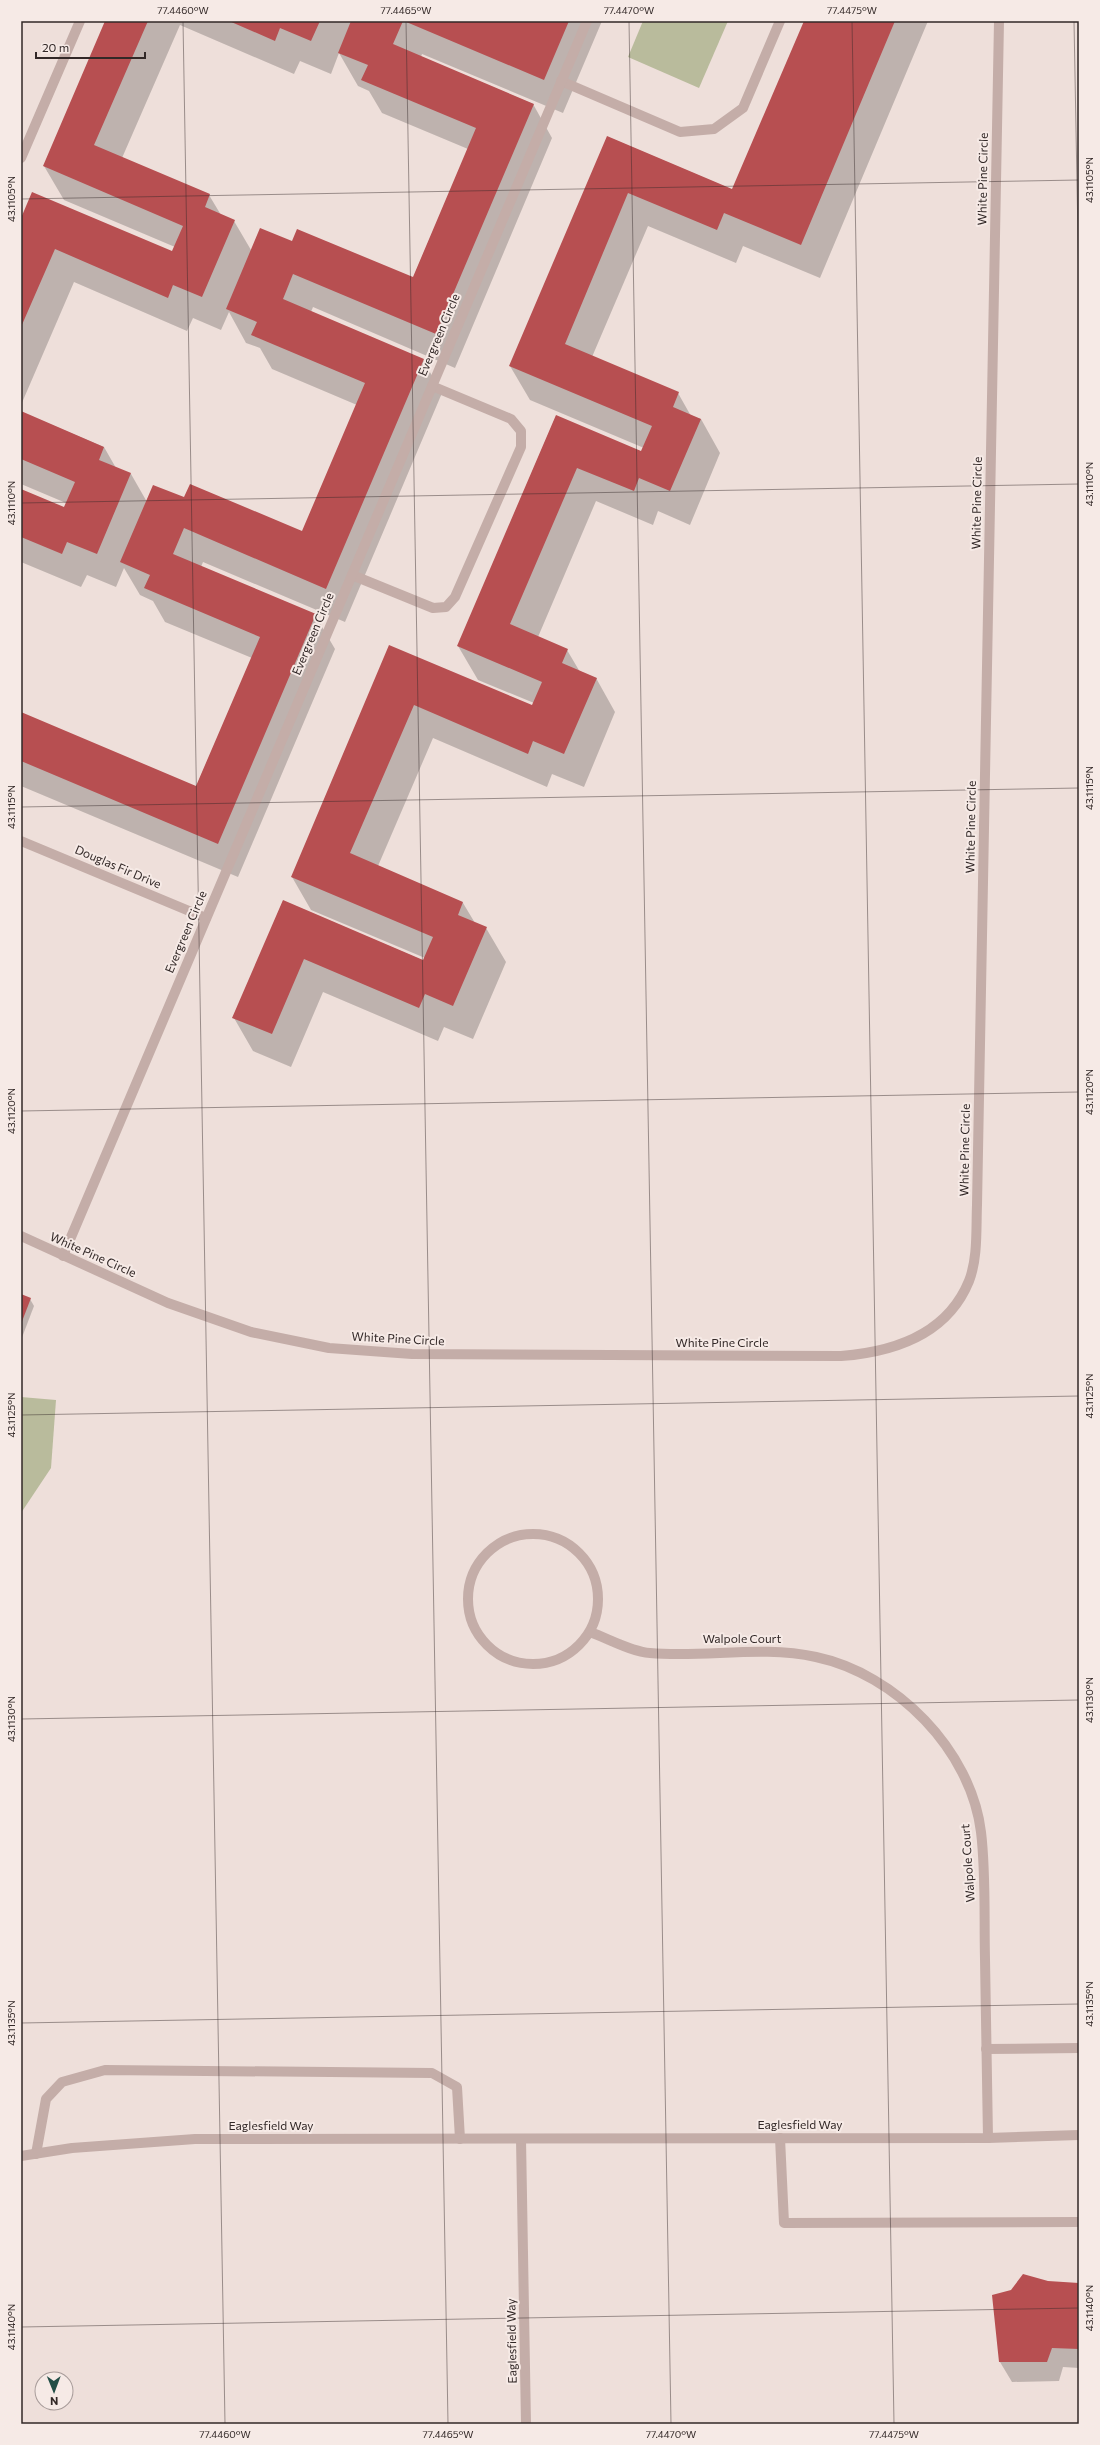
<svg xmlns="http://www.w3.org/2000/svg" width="1100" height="2445" font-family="Commissioner,sans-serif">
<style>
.green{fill:#b9bb9c}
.shadow{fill:#0003;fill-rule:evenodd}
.building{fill:#b74f51}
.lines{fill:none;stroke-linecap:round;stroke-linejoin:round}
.minor{stroke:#c4ada8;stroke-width:10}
.ticks{fill:none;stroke:#322827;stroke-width:1;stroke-opacity:0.45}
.labels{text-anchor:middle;stroke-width:4;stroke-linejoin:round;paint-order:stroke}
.street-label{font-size:12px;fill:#322827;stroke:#f6eae6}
.neatline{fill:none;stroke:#322827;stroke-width:1.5}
.ticks-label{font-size:10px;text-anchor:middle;fill:#322827}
</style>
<rect width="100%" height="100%" fill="#eedfda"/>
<g class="green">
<path d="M643 21H728L699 88 628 57Z"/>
<path d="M21 1397 56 1400 51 1468 21 1513Z"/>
</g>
<g class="shadow">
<path d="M106 21H516L522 24 523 21H602L563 113 422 54 421 57 533 104 552 138 455 368 313 307 311 312 423 360 442 393 345 622 203 562 201 567 315 615 335 649 238 877 21 786V713L196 787 252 658 165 622 153 601 140 595 124 568 116 587 87 575 81 587 21 562V490L64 508 66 503 21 484V412L104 447 116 468 131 474 147 502 185 499 303 533 357 405 272 369 260 348 246 343 229 312 221 330 193 318 187 331 74 282 21 405V220L173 253 175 247 64 200 44 166ZM180 25 294 74 300 61 331 74 339 53 358 86 369 91 382 113 468 149 413 278 292 243 251 250 234 221 221 215 209 195 122 158Z"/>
<path d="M805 21H928L820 278 743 246 736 263 648 226 592 357 678 393 691 416 701 419 720 453 690 525 658 511 653 525 596 501 538 637 567 650 580 672 596 678 615 712 584 787 552 774 547 787 433 738 378 866 463 903 475 923 486 928 506 962 473 1039 444 1027 438 1041 323 992 291 1067 253 1051 234 1018 283 901 424 961 425 958 311 910 292 877 390 647 532 707 534 703 478 680 458 646 556 416 642 453 644 448 530 400 510 366 608 137 733 190Z"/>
<path d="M21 1295 30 1299 34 1306 21 1340Z"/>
<path d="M1048 2282 1079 2284V2368L1063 2367 1059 2381 1012 2382 1000 2362 993 2296Z"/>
</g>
<g class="building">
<path d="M105 21H148L94 145 210 194 205 207 235 220 202 297 173 285 168 298 55 249 21 327V218L32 192 172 251 183 226 43 166Z"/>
<path d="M229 21H320L311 41 280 28 275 41Z"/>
<path d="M351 21H403L393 44 534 104 436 334 293 274 283 299 424 359 326 589 184 528 173 554 316 614 218 844 21 761V712L196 786 260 637 144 588 150 575 120 562 153 485 184 497 190 484 302 531 365 383 251 335 257 322 226 309 260 228 292 241 297 229 413 277 476 128 361 80 368 65 338 53Z"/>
<path d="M404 21 522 22 569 21 544 80Z"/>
<path d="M804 21H895L801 245 724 213 717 230 628 193 565 344 679 392 673 407 701 419 670 491 639 478 634 491 577 468 510 624 568 649 562 663 597 678 564 754 533 741 528 754 414 705 350 853 463 902 458 915 487 927 453 1006 425 994 419 1008 304 959 272 1034 232 1018 283 900 423 960 433 937 291 877 389 645 532 705 542 682 457 646 556 415 641 451 652 426 509 366 607 136 732 189Z"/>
<path d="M21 411 104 447 99 460 131 473 97 554 67 542 62 554 21 537V489L64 507 75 482 21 459Z"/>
<path d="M21 1294 31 1298 21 1324Z"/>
<path d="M1023 2274 1048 2281 1079 2283V2349L1052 2348 1047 2362H999L992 2295 1011 2290Z"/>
</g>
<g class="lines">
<g class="minor">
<path d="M561 81 680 132 714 129 743 108 780 21"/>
<path d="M21 158 80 21"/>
<path d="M352 575 433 608 446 607 455 597 521 447V431L511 419 432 386"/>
<path d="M21 841 206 918"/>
<path d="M21 1236 168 1303 251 1332 329 1348 412 1354 841 1356C894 1352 947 1335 969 1281 978 1258 976 1229 977 1205L999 21"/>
<path d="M63 1256 587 21"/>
<circle cx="533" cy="1599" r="65"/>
<path d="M590 1632C607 1638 632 1652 650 1653 705 1658 761 1645 816 1657 896 1674 971 1750 981 1832 986 1873 984 1917 985 1959 986 2018 987 2078 988 2138"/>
<path d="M986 2049 1079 2048"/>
<path d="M780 2138 784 2223 1079 2222"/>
<path d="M521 2139 526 2424"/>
<path d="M36 2154 46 2099 62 2082 105 2070 432 2073 457 2087 460 2139"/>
<path d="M21 2156 72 2148 195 2139 988 2138 1079 2135"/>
</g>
</g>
<path class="ticks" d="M183 21 225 2424M406 21 448 2424M629 21 671 2424M852 21 894 2424M1074 21 1079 291M21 199 1079 180M21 503 1079 484M21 807 1079 788M21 1111 1079 1092M21 1415 1079 1396M21 1719 1079 1700M21 2023 1079 2004M21 2327 1079 2308"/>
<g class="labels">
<g class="street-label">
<text transform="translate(983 179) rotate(-89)" y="4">White Pine Circle</text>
<text transform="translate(439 335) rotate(-67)" y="4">Evergreen Circle</text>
<text transform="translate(977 503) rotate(-89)" y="4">White Pine Circle</text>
<text transform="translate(313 634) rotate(-67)" y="4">Evergreen Circle</text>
<text transform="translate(971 827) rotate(-89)" y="4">White Pine Circle</text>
<text transform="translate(118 867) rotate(23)" y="4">Douglas Fir Drive</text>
<text transform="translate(186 932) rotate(-67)" y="4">Evergreen Circle</text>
<text transform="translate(965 1150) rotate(-89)" y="4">White Pine Circle</text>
<text transform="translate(93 1255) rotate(24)" y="4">White Pine Circle</text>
<text transform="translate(398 1339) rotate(3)" y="4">White Pine Circle</text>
<text x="722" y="1347">White Pine Circle</text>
<text x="742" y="1643">Walpole Court</text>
<text transform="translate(968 1863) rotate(-94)" y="4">Walpole Court</text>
<text x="800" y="2129">Eaglesfield Way</text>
<text x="271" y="2130">Eaglesfield Way</text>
<text transform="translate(512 2341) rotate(-91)" y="4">Eaglesfield Way</text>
</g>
</g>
<rect width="1100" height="2445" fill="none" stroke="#f6eae6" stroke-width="44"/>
<g transform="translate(54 2391) rotate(179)"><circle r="19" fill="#f6eae6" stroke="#a89c9a"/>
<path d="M0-3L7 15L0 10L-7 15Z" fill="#224e46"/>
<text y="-6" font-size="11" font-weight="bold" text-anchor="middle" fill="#322827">N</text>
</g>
<path d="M36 52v6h109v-6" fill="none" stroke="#322827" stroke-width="2"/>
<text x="42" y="52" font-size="12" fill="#322827" stroke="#f6eae6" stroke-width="3" paint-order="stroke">20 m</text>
<rect x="22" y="22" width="1056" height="2401" class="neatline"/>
<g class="ticks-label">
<text x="183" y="14">77.4460°W</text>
<text x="406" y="14">77.4465°W</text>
<text x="629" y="14">77.4470°W</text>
<text x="852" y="14">77.4475°W</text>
<text transform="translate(1089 180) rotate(-90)" y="4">43.1105°N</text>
<text transform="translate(11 199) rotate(-90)" y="4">43.1105°N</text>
<text transform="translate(1089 484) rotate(-90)" y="4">43.1110°N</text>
<text transform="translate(11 503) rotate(-90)" y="4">43.1110°N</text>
<text transform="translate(1089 788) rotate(-90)" y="4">43.1115°N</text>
<text transform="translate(11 807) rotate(-90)" y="4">43.1115°N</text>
<text transform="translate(1089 1092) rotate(-90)" y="4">43.1120°N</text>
<text transform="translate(11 1111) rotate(-90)" y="4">43.1120°N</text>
<text transform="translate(1089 1396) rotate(-90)" y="4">43.1125°N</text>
<text transform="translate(11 1415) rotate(-90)" y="4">43.1125°N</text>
<text transform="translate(1089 1700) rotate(-90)" y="4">43.1130°N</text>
<text transform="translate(11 1719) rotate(-90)" y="4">43.1130°N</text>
<text transform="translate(1089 2004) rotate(-90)" y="4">43.1135°N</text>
<text transform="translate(11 2023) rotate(-90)" y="4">43.1135°N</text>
<text transform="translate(1089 2308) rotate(-90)" y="4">43.1140°N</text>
<text transform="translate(11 2327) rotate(-90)" y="4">43.1140°N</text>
<text x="225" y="2438">77.4460°W</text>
<text x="448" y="2438">77.4465°W</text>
<text x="671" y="2438">77.4470°W</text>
<text x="894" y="2438">77.4475°W</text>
</g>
</svg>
